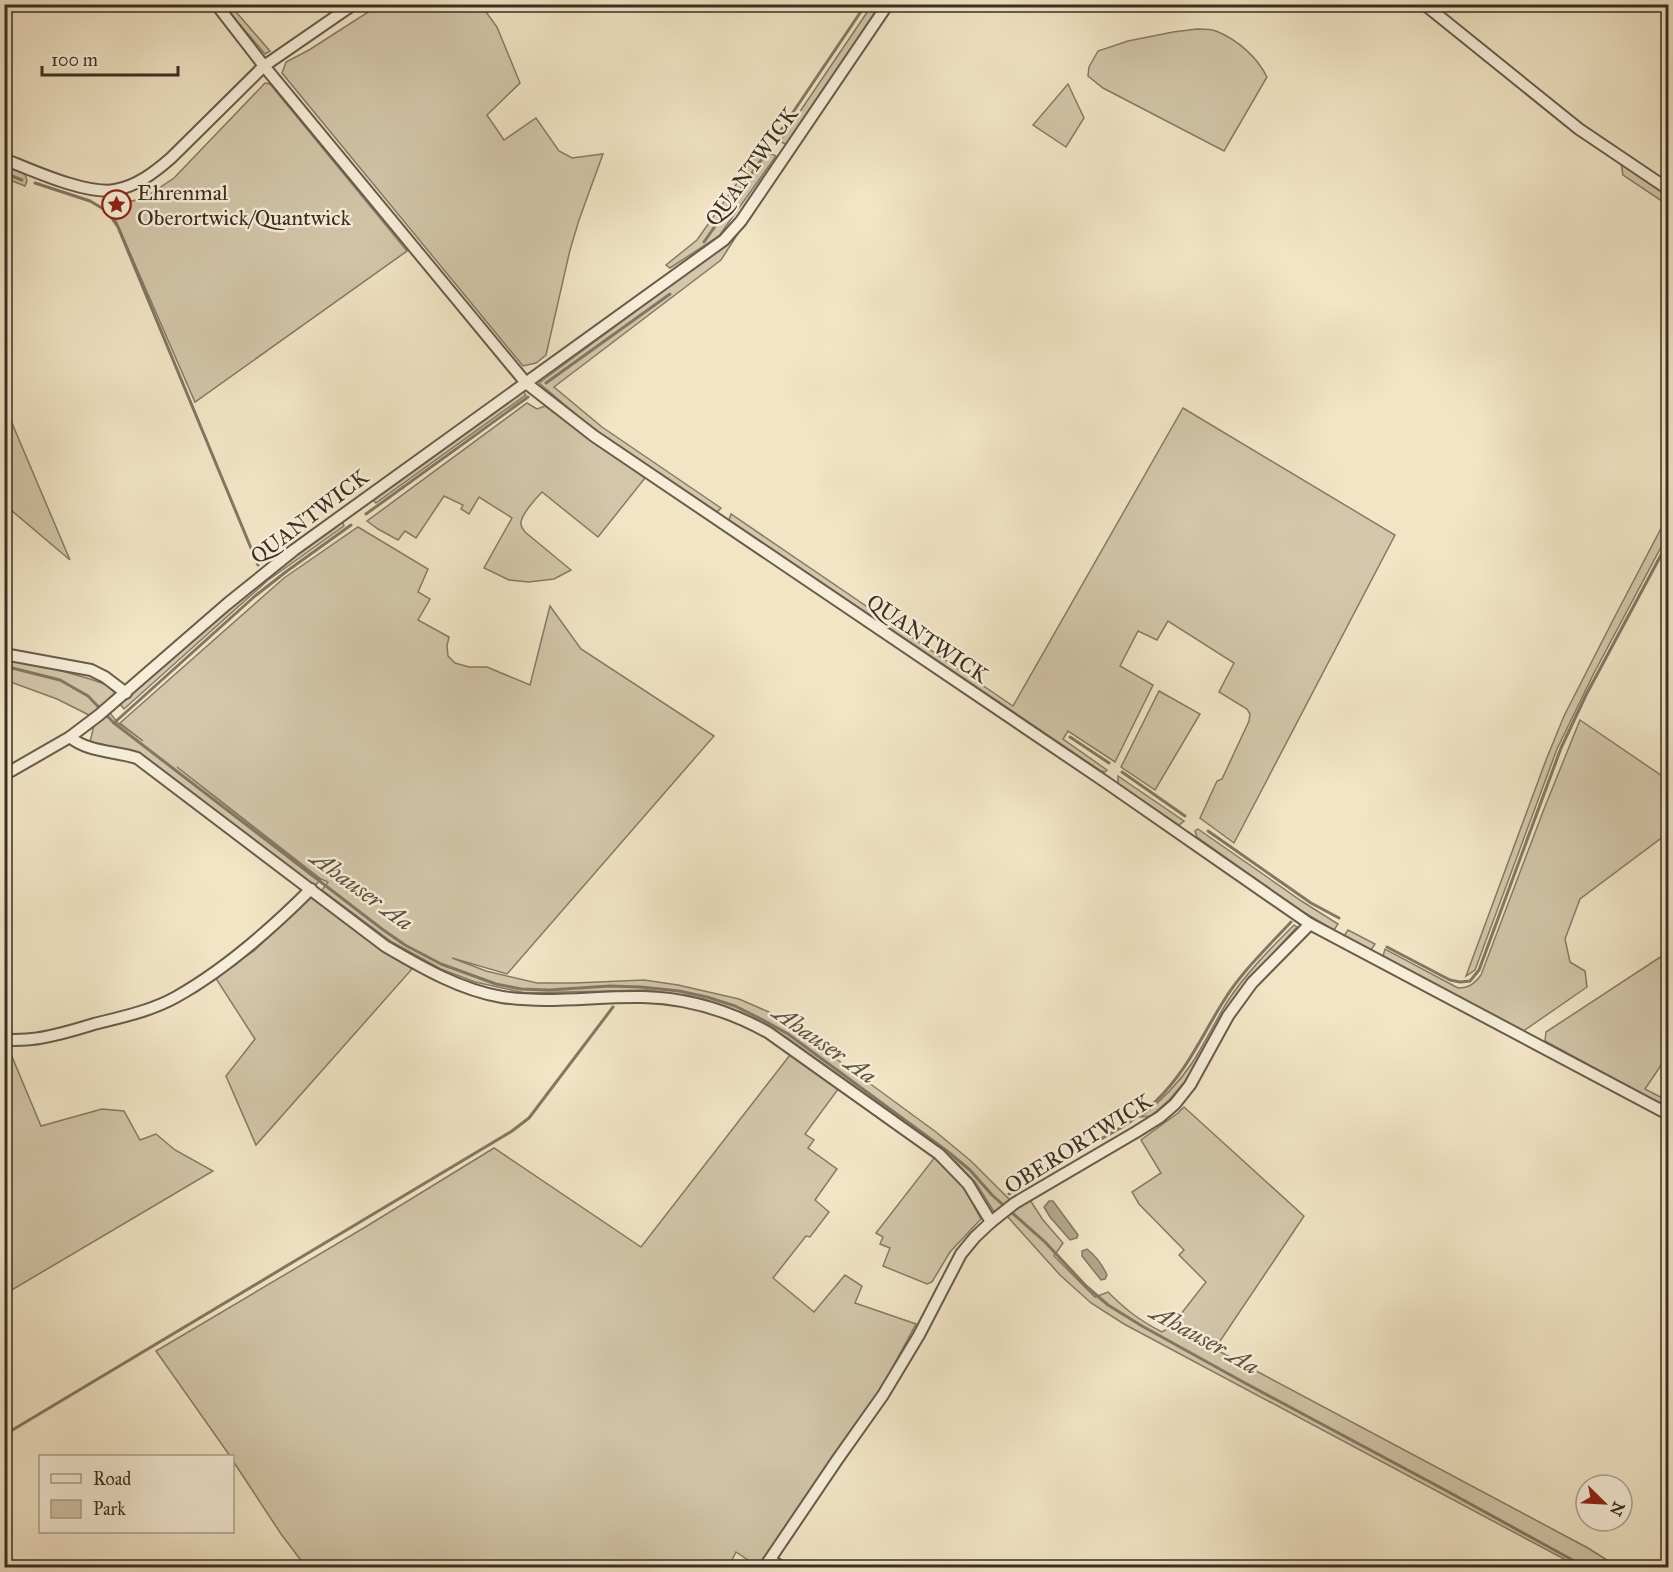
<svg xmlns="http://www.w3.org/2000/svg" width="1673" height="1572" font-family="'IM FELL Great Primer',serif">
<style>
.green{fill:#d3c6aa;stroke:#867a66;stroke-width:1.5}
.water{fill:#b3a78e;stroke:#837763;stroke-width:1.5}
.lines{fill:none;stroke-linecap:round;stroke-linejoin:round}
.stream{stroke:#837763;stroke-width:3}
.street-casing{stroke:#685c4b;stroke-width:14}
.street{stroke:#f7eeda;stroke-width:10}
.labels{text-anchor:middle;stroke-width:5;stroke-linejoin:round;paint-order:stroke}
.street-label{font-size:22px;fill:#3a2f22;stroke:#f7eeda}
.poi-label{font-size:22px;fill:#3a2f22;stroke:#f7eeda;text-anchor:start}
.water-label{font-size:24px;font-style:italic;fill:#5e5342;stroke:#f7eeda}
</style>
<rect width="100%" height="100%" fill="#f2e5c6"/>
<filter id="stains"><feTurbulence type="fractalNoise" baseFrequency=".00333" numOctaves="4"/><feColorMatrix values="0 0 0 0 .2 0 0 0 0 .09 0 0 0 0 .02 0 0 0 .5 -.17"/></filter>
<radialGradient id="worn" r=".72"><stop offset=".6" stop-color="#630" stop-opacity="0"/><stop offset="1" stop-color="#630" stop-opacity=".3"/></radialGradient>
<g class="green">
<path d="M223 5H230L270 51 265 54Z"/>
<path d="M379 5H481L497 27 520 83 487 115 504 140 536 118 559 151 572 158 603 154 579 220 570 250 546 355 536 363 523 366 282 73 286 62 309 50Z"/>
<path d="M872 5H883L787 145 780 141Z"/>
<path d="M1197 29C1203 29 1211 29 1216 31 1238 40 1257 57 1267 77L1224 151 1103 88 1088 76 1089 67 1098 51 1128 41 1173 32Z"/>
<path d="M265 83 270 84 407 251 195 402 113 214 124 203 144 198 174 178Z"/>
<path d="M1068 84 1084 118 1066 147 1033 125Z"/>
<path d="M761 149 776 156 719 236 670 268 666 265 697 240Z"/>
<path d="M1621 163 1668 194V205L1623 175Z"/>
<path d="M4 166 25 174 27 181 25 186 5 178Z"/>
<path d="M735 235H737L721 260 554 387 602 427 721 508 717 512 591 427 539 383 716 252Z"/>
<path d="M523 391 526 395 376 503 372 499Z"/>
<path d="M527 403 537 409 545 406 645 478 598 537 542 492C536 498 522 514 521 522 520 526 523 529 525 532L571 570 554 579 529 582 509 580 484 568 512 518 479 497 469 514 461 509 463 505 444 496 416 538 405 531 398 540 378 529 367 521Z"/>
<path d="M1183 408 1395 535 1234 843 1200 818 1217 781 1222 779 1249 721 1250 714 1247 709 1219 692 1234 663 1168 621 1157 640 1138 631 1120 666 1153 685 1115 762 1068 731 1063 739 1107 770 1105 772 1101 771 729 520 731 514 1013 706Z"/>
<path d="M6 409 70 560 5 505 4 410Z"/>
<path d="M1668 515V534L1594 673 1557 749 1475 970 1466 976 1546 760 1564 716 1612 622Z"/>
<path d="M342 520 344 526 267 581 124 709 120 704 244 594Z"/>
<path d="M358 527 428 569 418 592 430 599 418 620 449 637 447 646 448 656 455 663 469 667H487L530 685 550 606 581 649 714 736 507 974 452 958 486 971 537 983H575L644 980 678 985 739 999 769 1012 816 1044 936 1132 971 1161 1012 1202 996 1215 976 1183 956 1162 909 1126 786 1037 740 1012 704 999 648 990 525 993 475 982 441 969 392 942 322 890 328 882 321 879 177 767 320 880 313 888 126 751 90 742 94 725 110 713 118 723 143 741 120 723 284 578Z"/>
<path d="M4 659 48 667 90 679 107 685 118 696 91 716 57 699 5 680Z"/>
<path d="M1159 691 1200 714 1155 790 1121 767Z"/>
<path d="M1580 720 1668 780V833L1580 899 1565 939 1570 962 1585 971 1587 987 1522 1032 1383 956 1385 949 1458 988C1469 988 1474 984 1481 975L1544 809Z"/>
<path d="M1118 776 1184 821 1179 825 1118 784Z"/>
<path d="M1198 829 1303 902 1338 924 1334 930 1298 909 1197 837 1195 831Z"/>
<path d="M310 897 357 931 412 969 256 1145 226 1076 255 1039 215 977 254 951Z"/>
<path d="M1294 925 1297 927 1251 977 1232 1003 1188 1078 1169 1100 1151 1116 1141 1117C1161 1101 1178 1084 1192 1063 1205 1043 1215 1022 1227 1002 1246 973 1270 949 1294 925Z"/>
<path d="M1348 930 1375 944 1371 950 1344 936Z"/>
<path d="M1668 952V1055L1645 1089 1668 1101V1108L1545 1041 1546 1032Z"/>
<path d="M8 1047 41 1126 102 1109 124 1111 140 1140 156 1134 175 1150 213 1171 5 1294 4 1049Z"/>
<path d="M790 1055 839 1088 805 1134 814 1140 808 1148 837 1169 815 1200 829 1212 810 1237 806 1236 773 1278 814 1312 845 1275 862 1286 855 1303 916 1324 877 1396 761 1567 757 1566 736 1552 730 1564 736 1568 306 1567 281 1534 233 1461 232 1456H230L156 1351 367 1226 494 1148 641 1247Z"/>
<path d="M1184 1107 1304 1216 1216 1347 1173 1324 1206 1282 1179 1255 1184 1250 1139 1204 1132 1192 1161 1173 1141 1140 1178 1113Z"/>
<path d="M935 1157 951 1172 964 1188 981 1219 950 1252 932 1282 927 1284 883 1266 890 1248 880 1244 883 1237 876 1233Z"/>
<path d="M1030 1200 1043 1220 1063 1243 1054 1256 1095 1297 1108 1292C1126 1310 1139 1320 1162 1332L1172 1326 1588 1548 1618 1567H1579L1124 1324 1091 1303 1060 1275 1006 1215Z"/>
</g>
<g class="water">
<path d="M1049 1201H1053L1078 1235 1077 1238 1070 1240 1050 1217 1044 1207Z"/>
<path d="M1087 1249C1096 1256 1102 1264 1107 1275L1105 1279 1101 1280 1082 1256V1251Z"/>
</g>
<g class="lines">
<g class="stream">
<path d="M775 139 866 4"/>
<path d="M4 173 22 180"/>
<path d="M35 183 90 201 107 211 118 227 258 565"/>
<path d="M704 242 766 153"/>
<path d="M546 383 670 294"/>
<path d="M366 514 528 397"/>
<path d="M4 666 60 680 88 696 114 723 382 929 405 945 441 964 496 984 521 989 549 990 610 986 641 987 679 991 707 997 735 1006 763 1020 788 1034 947 1151 970 1170 992 1195 1045 1242 1086 1286 1108 1305 1142 1326 1245 1383 1445 1490 1587 1568"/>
<path d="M114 723 255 596 287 571 351 525"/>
<path d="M1070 737 1109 763"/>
<path d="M1122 772 1185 816"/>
<path d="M1208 831 1311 903 1339 918"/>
<path d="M1387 947 1450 980 1460 982 1470 981 1479 970 1561 748 1586 695 1668 542"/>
<path d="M1009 1194C1022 1185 1034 1176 1047 1168 1084 1146 1125 1131 1156 1101 1187 1071 1201 1037 1223 1002 1241 972 1267 948 1291 922"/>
<path d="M4 1435 512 1131 529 1118 613 1007"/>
</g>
<defs>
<g id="street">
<path d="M216 4 264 66 526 383 594 436 1107 783 1310 924 1668 1114"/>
<path d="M1424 4 1579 129 1668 189"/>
<path d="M4 159C32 170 86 195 115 190 137 186 155 172 171 158L264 66 354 4"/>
<path d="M4 654 91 670 105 677 126 693"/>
<path d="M70 737C87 752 115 751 137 758L385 946C421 967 460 990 502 997 549 1004 596 996 643 997 688 998 730 1011 769 1033L939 1154 968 1184 991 1222"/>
<path d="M4 775 70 737 99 715 227 604 294 550 724 240 741 221 888 4"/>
<path d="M4 1040C13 1040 23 1040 32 1039 53 1037 74 1030 94 1024 122 1017 151 1011 176 997 226 969 270 930 311 889"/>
<path d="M770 1560 783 1568"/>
<path d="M764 1568 837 1460 883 1395 919 1335 961 1254 975 1237 991 1222 1015 1203 1136 1132 1160 1117 1175 1104 1190 1085 1228 1016 1252 983 1310 924"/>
</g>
</defs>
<use href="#street" class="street-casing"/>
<use href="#street" class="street"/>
</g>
<defs>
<symbol id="sight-ring" viewBox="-11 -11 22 22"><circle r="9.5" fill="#f7eeda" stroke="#8f2418" stroke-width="1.5"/><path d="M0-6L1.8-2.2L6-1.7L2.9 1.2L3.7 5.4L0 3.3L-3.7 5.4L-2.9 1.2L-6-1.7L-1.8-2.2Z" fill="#8f2418"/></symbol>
</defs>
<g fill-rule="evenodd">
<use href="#sight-ring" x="100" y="188" width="33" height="33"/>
</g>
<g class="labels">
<g class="street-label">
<text transform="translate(751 166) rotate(-54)" y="8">QUANTWICK</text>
<text transform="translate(309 516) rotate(-37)" y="8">QUANTWICK</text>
<text transform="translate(928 638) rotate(34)" y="8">QUANTWICK</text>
<text transform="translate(1078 1143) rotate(-32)" y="8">OBERORTWICK</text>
</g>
<g class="poi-label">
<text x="137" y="200">Ehrenmal<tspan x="137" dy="25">Oberortwick/Quantwick</tspan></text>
</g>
<g class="water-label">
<text transform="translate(362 890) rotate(36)" y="8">Ahauser Aa</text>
<text transform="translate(825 1044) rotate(35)" y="8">Ahauser Aa</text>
<text transform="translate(1205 1339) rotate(29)" y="8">Ahauser Aa</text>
</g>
</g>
<rect width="1673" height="1572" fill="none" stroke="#f2e5c6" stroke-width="24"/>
<rect x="6" y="6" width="1661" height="1560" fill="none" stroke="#3a2f22" stroke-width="3"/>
<rect x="12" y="12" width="1649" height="1548" fill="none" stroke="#3a2f22" stroke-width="1.5"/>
<rect x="39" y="1455" width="195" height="78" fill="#f7eeda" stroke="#aba290" stroke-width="1.5"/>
<rect x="51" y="1474" width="30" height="9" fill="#f7eeda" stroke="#aba290" stroke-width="1.5"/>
<text x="93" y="1485" font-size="18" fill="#3a2f22">Road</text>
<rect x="51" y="1500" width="30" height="18" fill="#d3c6aa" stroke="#aba290" stroke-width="1.5"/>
<text x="93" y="1515" font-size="18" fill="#3a2f22">Park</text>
<g transform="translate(1604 1503) rotate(114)"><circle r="28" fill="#f7eeda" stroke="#aba290" stroke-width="1.5"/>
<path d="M0-4.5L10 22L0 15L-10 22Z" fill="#8f2418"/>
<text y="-9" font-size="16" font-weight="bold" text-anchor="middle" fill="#3a2f22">N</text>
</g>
<path d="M42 66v9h136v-9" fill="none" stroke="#3a2f22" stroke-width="3"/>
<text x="51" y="66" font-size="18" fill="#3a2f22" stroke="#f7eeda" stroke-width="4.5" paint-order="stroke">100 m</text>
<rect width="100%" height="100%" filter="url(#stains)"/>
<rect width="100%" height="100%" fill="url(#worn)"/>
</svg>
